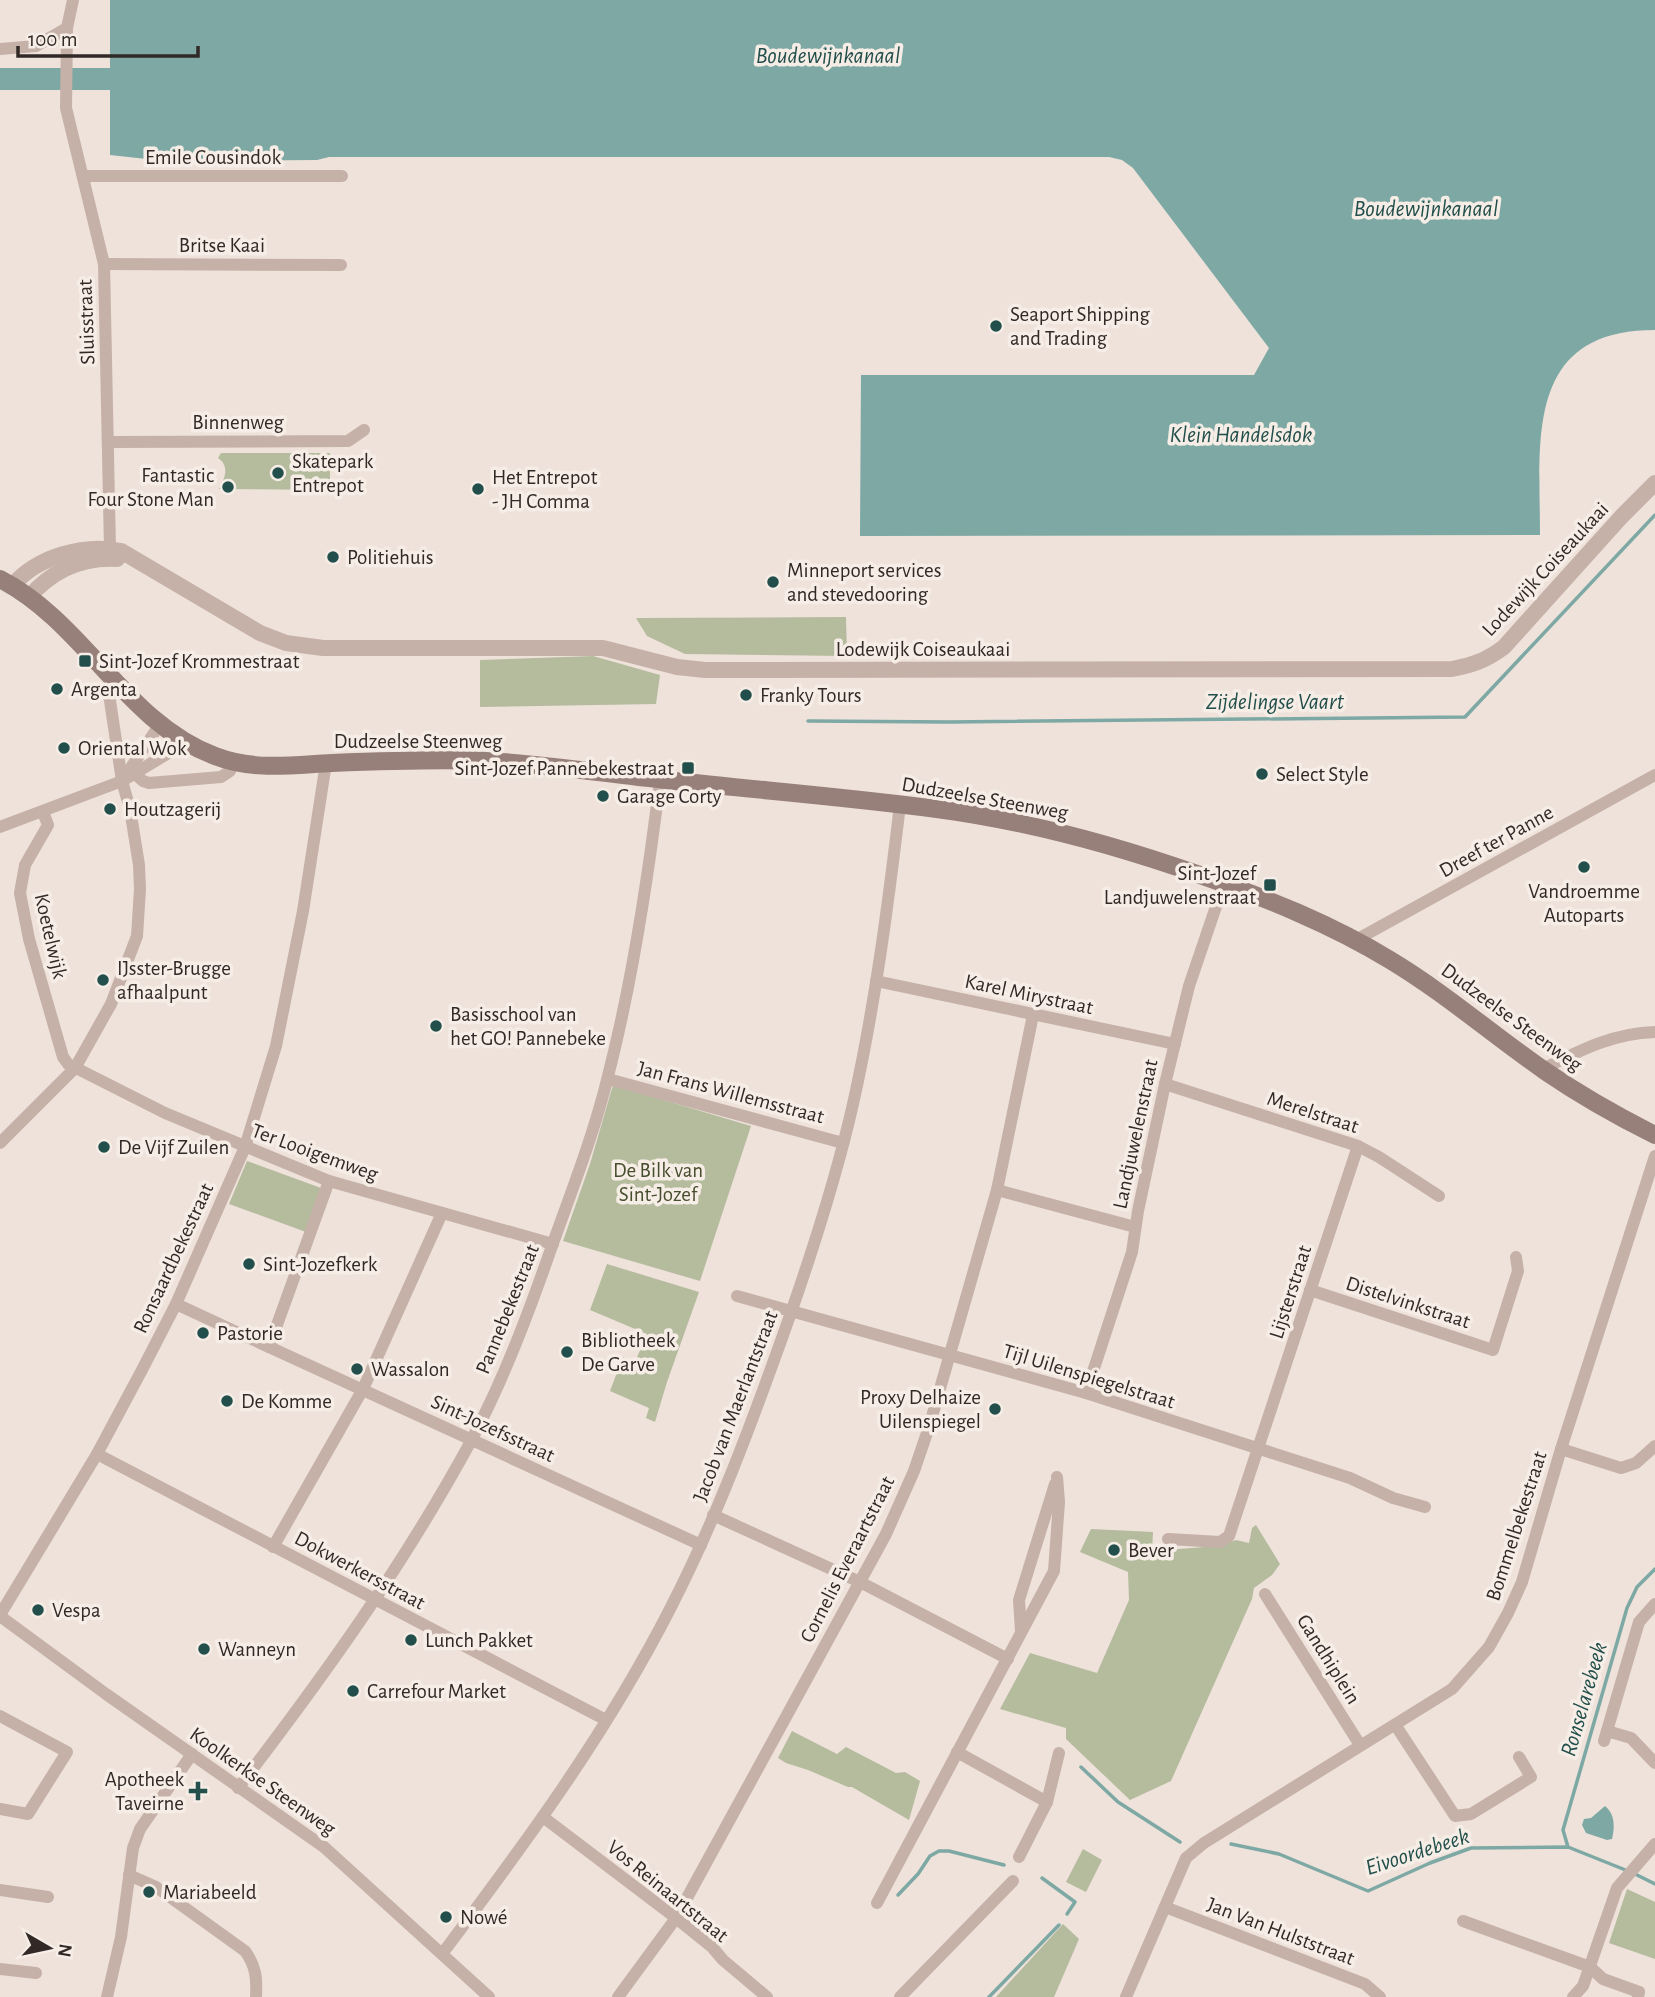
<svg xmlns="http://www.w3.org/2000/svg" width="1655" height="1997" font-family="'Alegreya Sans',sans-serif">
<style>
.green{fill:#b5bb9d}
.water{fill:#7da8a3}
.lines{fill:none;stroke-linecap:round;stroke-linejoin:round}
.stream{stroke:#7da8a3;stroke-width:3.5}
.minor{stroke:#c5b1a8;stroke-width:12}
.tertiary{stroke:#c5b1a8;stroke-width:16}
.secondary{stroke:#98807a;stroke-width:18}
.poi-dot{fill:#224f4b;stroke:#f6ede6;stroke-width:2.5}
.labels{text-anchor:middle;stroke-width:7;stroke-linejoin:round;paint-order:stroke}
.street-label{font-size:21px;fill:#322927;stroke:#f6ede6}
.poi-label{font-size:21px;fill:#322927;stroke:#f6ede6;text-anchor:start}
.park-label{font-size:21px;fill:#474e2e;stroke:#f6ede6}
.water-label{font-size:23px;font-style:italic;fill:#224f4b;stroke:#f6ede6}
</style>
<rect width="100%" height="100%" fill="#eee2db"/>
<g class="green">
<path d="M221 453H330V490L219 489C225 478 230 466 218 458Z"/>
<path d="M846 617 847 656 685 654 647 636 636 618Z"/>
<path d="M593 656 660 675 656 704 480 707V660Z"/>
<path d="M613 1085 751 1126 700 1281 563 1241 590 1164Z"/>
<path d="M247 1161 321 1188 306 1232 229 1204Z"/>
<path d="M607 1264 699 1292 667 1382 655 1422 646 1418 649 1408 610 1391 623 1357 635 1362 647 1334 590 1310Z"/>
<path d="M1256 1525 1280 1564 1272 1575 1254 1588 1252 1599 1171 1781 1130 1800 1066 1739V1728L1000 1709 1030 1653 1097 1673 1129 1600 1128 1572 1080 1552 1091 1529 1153 1532 1152 1551 1218 1546 1236 1540 1249 1543 1252 1528Z"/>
<path d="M792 1731 837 1754 846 1747 896 1773 905 1772 920 1781 909 1820 852 1787H848L808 1770 786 1763 778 1758Z"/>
<path d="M1083 1849 1102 1860 1086 1892 1066 1882Z"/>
<path d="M1627 1889 1655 1902V1959L1609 1943Z"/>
<path d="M1063 1924 1079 1939 1054 1997H996Z"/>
</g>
<g class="water">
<path d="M110 0H1655V330C1524 330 1540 441 1540 535L860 536 861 375H1254L1269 348 1133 168 1122 160 1109 157H329L317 160 165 161 110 155V90H0V68H110Z"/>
<path d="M1605 1806C1615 1814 1615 1827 1612 1839L1607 1840 1586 1833 1582 1825 1584 1819 1591 1818Z"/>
</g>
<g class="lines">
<g class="stream">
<path d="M808 721 950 722 1465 717 1655 515"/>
<path d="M1081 1767 1118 1802 1180 1842"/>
<path d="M1231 1844 1279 1854 1368 1891 1430 1863 1471 1848 1568 1847 1628 1871"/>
<path d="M1568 1847 1563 1830 1627 1608 1637 1587 1655 1569"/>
<path d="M1635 1874 1655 1884"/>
<path d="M1042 1878 1075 1902 1067 1914"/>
<path d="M898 1895 918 1874 930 1856 939 1851H949L1004 1865"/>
<path d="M989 1997 1059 1925"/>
</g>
<g class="minor">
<path d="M73 0 67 28 66 108 104 264 110 549"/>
<path d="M0 49 36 46 67 28"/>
<path d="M84 176H342"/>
<path d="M104 264 341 265"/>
<path d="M109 442 348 441 364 430"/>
<path d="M134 773 143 781 149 783 221 777 230 771 233 762"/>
<path d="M124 778 160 724"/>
<path d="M43 812 48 825 25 865 20 893 29 939 63 1057 68 1064 165 1113 329 1181 553 1244"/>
<path d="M0 827 122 781 185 743"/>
<path d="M1356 940 1655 775"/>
<path d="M876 981 1175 1044"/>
<path d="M1543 1069C1579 1051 1613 1033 1655 1032"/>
<path d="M608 1079 843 1143"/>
<path d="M1165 1084 1358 1146 1379 1157 1439 1196"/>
<path d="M0 1143 75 1068 111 1004 137 936 140 889 139 865 130 809 122 781 109 694 111 675"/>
<path d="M997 1190 1135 1227"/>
<path d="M1310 1290 1493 1350 1518 1271 1516 1257"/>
<path d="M737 1296 1086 1393 1350 1478 1393 1498 1425 1507"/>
<path d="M176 1304 269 1347 329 1181"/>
<path d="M269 1347 701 1545"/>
<path d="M1086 1393 1132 1252 1138 1211 1165 1084 1189 986 1224 883"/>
<path d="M1561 1449 1621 1468 1636 1463 1655 1446"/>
<path d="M97 1454 606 1720"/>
<path d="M713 1515 860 1582 1008 1659"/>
<path d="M1168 1539 1220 1542 1229 1536 1358 1146"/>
<path d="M273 1547 363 1389 442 1213"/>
<path d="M1265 1594 1360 1745"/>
<path d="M0 1615 97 1454 143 1368 176 1304 245 1147 276 1046 303 911 326 763"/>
<path d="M0 1616 106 1694 324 1847 489 1997"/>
<path d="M1021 1631 1019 1600 1055 1484"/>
<path d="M0 1716 67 1752 28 1814 0 1809"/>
<path d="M1396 1726 1455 1816 1471 1814 1531 1777 1519 1757"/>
<path d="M1607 1731 1631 1738 1655 1763"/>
<path d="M1604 1741 1639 1622 1655 1604"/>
<path d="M957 1752 1047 1802 1059 1753"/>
<path d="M238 1788C324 1676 403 1566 471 1441 504 1379 529 1312 552 1246 572 1190 594 1134 608 1076 633 979 648 879 660 780"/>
<path d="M543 1817 676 1918 712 1947 723 1960 767 1997"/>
<path d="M1019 1857 1047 1802"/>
<path d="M129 1875 156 1887 245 1951C256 1966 257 1978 256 1997"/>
<path d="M0 1890 48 1897"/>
<path d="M877 1903 1054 1571 1059 1502 1057 1477"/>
<path d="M1165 1907 1365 1984 1380 1997"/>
<path d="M1463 1921 1590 1967 1603 1979 1639 1992 1638 1997"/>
<path d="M442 1954C525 1844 608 1731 671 1607 711 1529 743 1446 773 1363 804 1278 833 1192 853 1104 875 1006 888 905 900 805"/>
<path d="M0 1969 36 1973"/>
<path d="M107 1997 121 1937 133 1848 140 1829 192 1754"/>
<path d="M618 1997 676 1918 886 1534 914 1471 929 1427 997 1190 1033 1015"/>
<path d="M900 1997 1013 1881"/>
<path d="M1126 1997 1186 1858 1204 1843 1452 1689 1489 1647 1508 1613 1522 1582 1561 1449 1655 1156"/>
<path d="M1573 1997 1583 1986 1617 1888 1655 1844"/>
</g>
<g class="tertiary">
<path d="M13 585C37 557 84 543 121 551L260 633 286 643 323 648H603L677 667 705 670 1452 669C1473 665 1487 660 1504 647L1622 516 1655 483"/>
<path d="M29 597C52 571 82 557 117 559"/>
</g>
<path class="secondary" d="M0 579C84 622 126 723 215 756 254 771 291 765 332 763 383 761 434 759 486 761 546 764 606 774 666 780 756 790 847 797 937 809 1027 821 1115 845 1200 875 1266 898 1331 924 1390 960 1445 993 1493 1035 1545 1071 1580 1095 1617 1116 1655 1135"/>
</g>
<g class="poi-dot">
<circle cx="996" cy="326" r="7"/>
<circle cx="278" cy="473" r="7"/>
<circle cx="228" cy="487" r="7"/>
<circle cx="478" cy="489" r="7"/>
<circle cx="333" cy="557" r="7"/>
<circle cx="773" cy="582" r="7"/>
<rect x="78" y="654" width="14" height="14" rx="3.5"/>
<circle cx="57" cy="689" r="7"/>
<circle cx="746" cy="695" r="7"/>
<circle cx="64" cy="748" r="7"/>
<rect x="681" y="761" width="14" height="14" rx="3.5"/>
<circle cx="1262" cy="774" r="7"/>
<circle cx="603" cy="796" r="7"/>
<circle cx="110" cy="809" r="7"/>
<circle cx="1584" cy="867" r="7"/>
<rect x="1263" y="878" width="14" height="14" rx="3.5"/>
<circle cx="103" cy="980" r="7"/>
<circle cx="436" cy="1026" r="7"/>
<circle cx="104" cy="1147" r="7"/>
<circle cx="249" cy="1264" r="7"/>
<circle cx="203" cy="1333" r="7"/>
<circle cx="567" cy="1352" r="7"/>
<circle cx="357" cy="1369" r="7"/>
<circle cx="227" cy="1401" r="7"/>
<circle cx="995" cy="1409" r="7"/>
<circle cx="1114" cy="1550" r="7"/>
<circle cx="38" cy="1610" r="7"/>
<circle cx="411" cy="1640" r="7"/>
<circle cx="204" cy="1649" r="7"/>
<circle cx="353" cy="1691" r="7"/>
<path d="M194.5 1780.5h7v7h7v7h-7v7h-7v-7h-7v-7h7z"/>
<circle cx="149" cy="1892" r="7"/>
<circle cx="446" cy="1917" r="7"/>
</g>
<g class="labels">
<g class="street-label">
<text x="213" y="164">Emile Cousindok</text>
<text x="222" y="252">Britse Kaai</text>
<text transform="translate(86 322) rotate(-92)" y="7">Sluisstraat</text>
<text x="238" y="429">Binnenweg</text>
<text transform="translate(1545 569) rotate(-47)" y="7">Lodewijk Coiseaukaai</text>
<text x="923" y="656">Lodewijk Coiseaukaai</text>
<text x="418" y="748">Dudzeelse Steenweg</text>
<text transform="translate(985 798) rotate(10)" y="7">Dudzeelse Steenweg</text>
<text transform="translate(1496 841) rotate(-29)" y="7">Dreef ter Panne</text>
<text transform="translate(51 936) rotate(77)" y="7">Koetelwijk</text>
<text transform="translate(1029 994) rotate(12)" y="7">Karel Mirystraat</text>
<text transform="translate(1512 1017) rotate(36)" y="7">Dudzeelse Steenweg</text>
<text transform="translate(731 1092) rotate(15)" y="7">Jan Frans Willemsstraat</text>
<text transform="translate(1313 1112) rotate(18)" y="7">Merelstraat</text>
<text transform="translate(1135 1134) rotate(-78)" y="7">Landjuwelenstraat</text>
<text transform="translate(315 1152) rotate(20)" y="7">Ter Looigemweg</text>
<text transform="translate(173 1258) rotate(-65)" y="7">Ronsaardbekestraat</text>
<text transform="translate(1290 1292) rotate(-72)" y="7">Lijsterstraat</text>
<text transform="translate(1408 1302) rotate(18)" y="7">Distelvinkstraat</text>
<text transform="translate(507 1309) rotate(-68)" y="7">Pannebekestraat</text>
<text transform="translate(1089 1376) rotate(17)" y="7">Tijl Uilenspiegelstraat</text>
<text transform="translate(735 1406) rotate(-69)" y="7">Jacob van Maerlantstraat</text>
<text transform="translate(493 1428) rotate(25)" y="7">Sint-Jozefsstraat</text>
<text transform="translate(1516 1526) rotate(-72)" y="7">Bommelbekestraat</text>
<text transform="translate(847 1559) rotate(-63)" y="7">Cornelis Everaartstraat</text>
<text transform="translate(360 1570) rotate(28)" y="7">Dokwerkersstraat</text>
<text transform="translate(1329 1659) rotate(58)" y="7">Gandhiplein</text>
<text transform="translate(263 1781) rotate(35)" y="7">Koolkerkse Steenweg</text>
<text transform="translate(668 1891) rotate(39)" y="7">Vos Reinaartstraat</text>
<text transform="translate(1281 1931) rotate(21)" y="7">Jan Van Hulststraat</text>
</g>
<g class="poi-label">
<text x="1010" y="321">Seaport Shipping<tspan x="1010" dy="24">and Trading</tspan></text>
<text x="292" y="468">Skatepark<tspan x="292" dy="24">Entrepot</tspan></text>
<text x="214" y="482" text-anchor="end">Fantastic<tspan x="214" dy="24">Four Stone Man</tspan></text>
<text x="492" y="484">Het Entrepot<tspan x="492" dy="24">- JH Comma</tspan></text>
<text x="347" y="564">Politiehuis</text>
<text x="787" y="577">Minneport services<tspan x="787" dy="24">and stevedooring</tspan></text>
<text x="99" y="668">Sint-Jozef Krommestraat</text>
<text x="71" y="696">Argenta</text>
<text x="760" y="702">Franky Tours</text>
<text x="78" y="755">Oriental Wok</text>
<text x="674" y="775" text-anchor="end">Sint-Jozef Pannebekestraat</text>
<text x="1276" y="781">Select Style</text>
<text x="617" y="803">Garage Corty</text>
<text x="124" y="816">Houtzagerij</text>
<text x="1256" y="880" text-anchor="end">Sint-Jozef<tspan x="1256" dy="24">Landjuwelenstraat</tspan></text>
<text x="1584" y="898" text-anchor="middle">Vandroemme<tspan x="1584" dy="24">Autoparts</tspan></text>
<text x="117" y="975">IJsster-Brugge<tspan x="117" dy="24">afhaalpunt</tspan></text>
<text x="450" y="1021">Basisschool van<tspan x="450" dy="24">het GO! Pannebeke</tspan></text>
<text x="118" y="1154">De Vijf Zuilen</text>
<text x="263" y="1271">Sint-Jozefkerk</text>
<text x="217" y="1340">Pastorie</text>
<text x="581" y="1347">Bibliotheek<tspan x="581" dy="24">De Garve</tspan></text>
<text x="371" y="1376">Wassalon</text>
<text x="981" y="1404" text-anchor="end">Proxy Delhaize<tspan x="981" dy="24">Uilenspiegel</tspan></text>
<text x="241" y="1408">De Komme</text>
<text x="1128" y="1557">Bever</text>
<text x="52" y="1617">Vespa</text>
<text x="425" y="1647">Lunch Pakket</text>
<text x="218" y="1656">Wanneyn</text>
<text x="367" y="1698">Carrefour Market</text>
<text x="184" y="1786" text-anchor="end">Apotheek<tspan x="184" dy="24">Taveirne</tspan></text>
<text x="163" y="1899">Mariabeeld</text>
<text x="460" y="1924">Nowé</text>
</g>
<g class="park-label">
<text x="658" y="1177">De Bilk van<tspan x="658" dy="24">Sint-Jozef</tspan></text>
</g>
<g class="water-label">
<text x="828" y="63">Boudewijnkanaal</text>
<text x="1426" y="216">Boudewijnkanaal</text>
<text x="1241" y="442">Klein Handelsdok</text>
<text x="1275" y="709">Zijdelingse Vaart</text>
<text transform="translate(1583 1699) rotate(-74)" y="8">Ronselarebeek</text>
<text transform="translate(1417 1851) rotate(-18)" y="8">Eivoordebeek</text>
</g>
</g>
<g transform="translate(49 1948) rotate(99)" stroke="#f6ede6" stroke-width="5" paint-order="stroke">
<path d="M0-5L12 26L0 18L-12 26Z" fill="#322927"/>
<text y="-10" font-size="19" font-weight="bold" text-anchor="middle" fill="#322927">N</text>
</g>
<path d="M18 46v10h180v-10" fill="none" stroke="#322927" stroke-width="3.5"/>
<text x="28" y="46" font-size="21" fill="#322927" stroke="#f6ede6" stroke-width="5" paint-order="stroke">100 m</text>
</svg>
